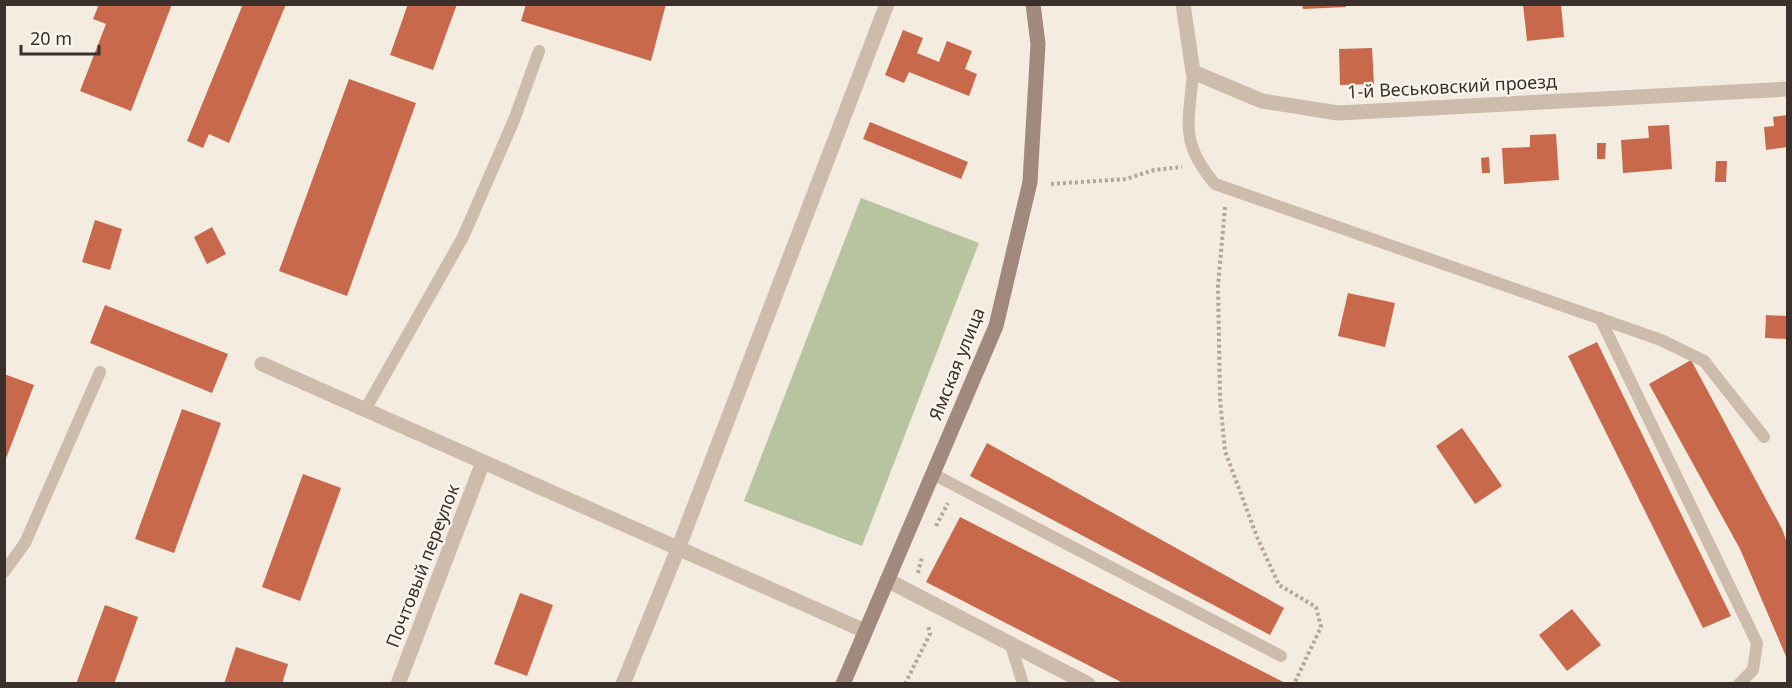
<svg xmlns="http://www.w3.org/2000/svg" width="1792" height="688" font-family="'Noto Sans',sans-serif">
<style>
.pitch{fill:#b8c4a0}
.building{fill:#c8694b}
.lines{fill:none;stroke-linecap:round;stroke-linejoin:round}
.path{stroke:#b9a596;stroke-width:4;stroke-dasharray:3 3;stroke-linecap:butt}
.lane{stroke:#cdbbac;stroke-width:12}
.street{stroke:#cdbbac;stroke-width:15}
.secondary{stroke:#a18a7d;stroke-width:15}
.labels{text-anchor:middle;stroke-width:4.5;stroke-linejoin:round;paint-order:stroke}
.street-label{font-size:18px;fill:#3b302b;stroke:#fbf5ee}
</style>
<rect width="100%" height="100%" fill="#f4ebe1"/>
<path class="pitch" d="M861 198 979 243 862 546 744 501Z"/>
<g class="building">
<path d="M99 4H172L131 111 80 91 106 24 93 19Z"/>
<path d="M243 4H286L229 143 209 134 203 148 187 141Z"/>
<path d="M408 4H457L433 70 390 55Z"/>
<path d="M526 4H666L651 61 521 21Z"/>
<path d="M1302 4H1345L1346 7 1303 9Z"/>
<path d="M1523 4H1561L1564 37 1527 41Z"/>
<path d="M903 30 923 38 917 53 939 62 947 41 972 51 965 69 977 74 969 96 909 72 904 83 885 75Z"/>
<path d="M1372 48 1374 84 1340 85 1339 49Z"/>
<path d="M349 79 416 103 347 296 279 271Z"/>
<path d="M1788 115V147L1766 150 1764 127 1774 126 1773 117Z"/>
<path d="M870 122 968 162 961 179 863 139Z"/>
<path d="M1669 125 1672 169 1623 173 1621 140 1649 138 1648 126Z"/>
<path d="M1556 134 1559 180 1504 184 1502 148 1530 147V135Z"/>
<path d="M1597 143H1606L1605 159H1597Z"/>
<path d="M1489 157 1490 173H1482L1481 158Z"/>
<path d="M1716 161H1727L1726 182H1715Z"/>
<path d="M95 220 122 229 110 270 82 262Z"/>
<path d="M212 227 226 254 207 264 194 237Z"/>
<path d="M1348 293 1395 303 1385 347 1338 336Z"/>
<path d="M105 305 228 354 212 393 90 343Z"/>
<path d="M1766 315 1788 316 1786 339 1765 338Z"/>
<path d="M1597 342 1731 616 1703 628 1568 356Z"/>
<path d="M1691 360 1782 529 1788 545V661L1740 549 1649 384Z"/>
<path d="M4 374 34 385 5 461 4 460Z"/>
<path d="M182 409 221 423 174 553 135 539Z"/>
<path d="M1462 428 1502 486 1475 504 1436 446Z"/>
<path d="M987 443 1284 608 1270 635 970 476Z"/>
<path d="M303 474 341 488 300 601 262 587Z"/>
<path d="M960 517 1287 684H1125L926 582Z"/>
<path d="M520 593 553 605 527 676 494 664Z"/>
<path d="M105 605 138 617 114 684H76Z"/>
<path d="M1572 609 1601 645 1567 671 1539 635Z"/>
<path d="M236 647 288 664 282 684H224Z"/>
</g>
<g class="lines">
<g class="path">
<path d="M1051 184 1126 179 1154 170 1182 167"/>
<path d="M1225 207 1218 286 1220 399 1225 451 1257 537 1279 585 1316 607 1321 627 1294 684"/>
<path d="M936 526 948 503"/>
<path d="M918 573 922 557"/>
<path d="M905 684 930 634 928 625"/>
</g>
<g class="lane">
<path d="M1193 72C1189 124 1179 141 1215 184L1661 340 1704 361 1764 437"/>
<path d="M1600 318 1757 643 1753 670 1739 684"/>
<path d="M365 410 463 237 514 120 539 51"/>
<path d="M933 474 1281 656"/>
<path d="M4 572 25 543 100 372"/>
<path d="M1010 642 1023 684"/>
</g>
<g class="street">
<path d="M1183 4 1193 72 1262 101 1338 113 1788 89"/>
<path d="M262 364 865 631"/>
<path d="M887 580 1088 684"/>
<path d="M398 684 483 462"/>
<path d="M623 684 678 549 887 4"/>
</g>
<path class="secondary" d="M843 684 996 326 1030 182 1038 44 1033 4"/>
</g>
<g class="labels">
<g class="street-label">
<text transform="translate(1452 87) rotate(-3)" y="6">1-й Веськовский проезд</text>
<text transform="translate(957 364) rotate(-68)" y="6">Ямская улица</text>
<text transform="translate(423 566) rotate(-69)" y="6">Почтовый переулок</text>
</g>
</g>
<rect width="1792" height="688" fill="none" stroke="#3b302b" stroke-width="12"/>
<path d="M21 45v9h78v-9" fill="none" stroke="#3b302b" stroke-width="3"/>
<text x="30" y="45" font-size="18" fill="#3b302b" stroke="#fbf5ee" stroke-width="4.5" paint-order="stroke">20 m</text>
</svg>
